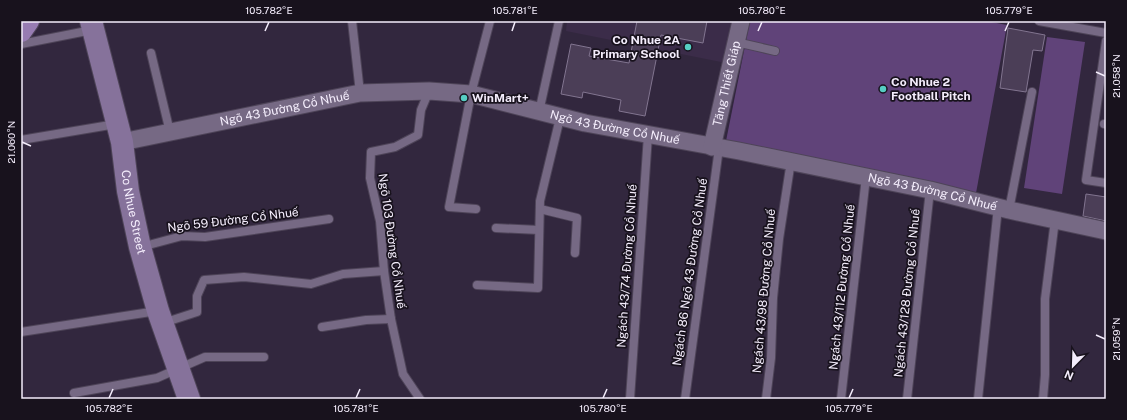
<svg xmlns="http://www.w3.org/2000/svg" width="1127" height="420" font-family="'Public Sans',sans-serif">
<style>
.built{fill:#3b2c49}
.pitch{fill:#604379}
.building{fill:#4b3e57;stroke:#827590}
.lines{fill:none;stroke-linecap:round;stroke-linejoin:round}
.service-casing{stroke:#4e4458;stroke-width:10}
.minor-casing{stroke:#4e4458;stroke-width:19}
.secondary-casing{stroke:#4e4458;stroke-width:24}
.primary-casing{stroke:#4e4458;stroke-width:24}
.service{stroke:#766984;stroke-width:8}
.minor{stroke:#766984;stroke-width:17}
.secondary{stroke:#86729b;stroke-width:22}
.primary{stroke:#977cb2;stroke-width:22}
.ticks{fill:none;stroke:#f4edfc;stroke-width:1.5}
.poi-dot{fill:#56cec3;stroke:#18121d;stroke-width:1.5}
.labels{text-anchor:middle;stroke-width:3.5;stroke-linejoin:round;paint-order:stroke}
.poi-label{font-size:12px;font-weight:bold;fill:#f4edfc;stroke:#18121d;text-anchor:start}
.street-label{font-size:12px;fill:#f4edfc;stroke:#18121d}
.neatline{fill:none;stroke:#f4edfc;stroke-width:1.5}
.ticks-label{font-size:10px;text-anchor:middle;fill:#f4edfc}
</style>
<rect width="100%" height="100%" fill="#32273e"/>
<path class="built" d="M567 21H734L726 63 566 31Z"/>
<g class="pitch">
<path d="M750 21H986L1007 25 976 193 726 141Z"/>
<path d="M1047 37 1085 42 1062 194 1024 188Z"/>
</g>
<g class="building">
<path d="M637 21H707L703 43 661 35 645 116 619 111 621 100 583 92 582 98 561 94 571 44 591 48 589 56 629 63Z"/>
<path d="M1008 28 1045 35 1042 51 1033 50 1026 92 1000 88Z"/>
<path d="M1086 194 1106 197V221L1083 216Z"/>
</g>
<g class="lines">
<defs>
<g id="service">
<path d="M352 21 360 93"/>
<path d="M1039 21 1106 33"/>
<path d="M1106 41 1086 180 1106 183"/>
<path d="M736 42 775 51"/>
<path d="M21 44 92 30"/>
<path d="M151 53 170 132"/>
<path d="M539 112 559 21"/>
<path d="M1104 124H1106"/>
<path d="M21 140 116 124"/>
<path d="M476 209 449 207 471 94 490 21"/>
<path d="M540 209 577 218 575 253"/>
<path d="M1009 210 1032 92"/>
<path d="M496 228 539 230"/>
<path d="M141 247 182 236 205 237 329 219"/>
<path d="M477 285 538 288 540 201 560 118"/>
<path d="M163 323 197 312V296L204 280 244 277 311 284 343 274 384 271"/>
<path d="M322 327 366 320 391 319"/>
<path d="M21 332 157 311"/>
<path d="M74 393 157 378 205 357H264"/>
<path d="M420 399 403 374 391 319 384 271 380 221 370 178 371 152 395 147 418 135 421 110 429 91"/>
<path d="M630 399 648 135"/>
<path d="M685 399 719 148"/>
<path d="M766 399 771 358 773 298 779 239 791 161"/>
<path d="M841 399 866 177"/>
<path d="M907 399 930 190"/>
<path d="M978 399 998 207"/>
<path d="M1043 399 1045 375V299L1055 220"/>
</g>
<g id="minor">
<path id="s1" d="M122 142 360 93 429 91 471 94 585 123 739 151 930 190 1009 210 1106 231"/>
<path id="s2" d="M712 147 741 21"/>
</g>
<g id="secondary">
<path id="s3" d="M91 21 122 142 128 191 140 247 158 311 189 399"/>
</g>
<path id="primary" d="M21 31 28 21"/>
</defs>
<use href="#service" class="service-casing"/>
<use href="#minor" class="minor-casing"/>
<use href="#secondary" class="secondary-casing"/>
<use href="#primary" class="primary-casing"/>
<use href="#service" class="service"/>
<use href="#minor" class="minor"/>
<use href="#secondary" class="secondary"/>
<use href="#primary" class="primary"/>
</g>
<path class="ticks" d="M265 31 269 22M512 31 515 22M758 31 762 22M1005 31 1009 22M1096 72 1105 76M22 142 31 146M1096 335 1105 339M109 398 113 389M356 398 360 389M603 398 607 389M849 398 853 389"/>
<g class="poi-dot">
<circle cx="688" cy="47" r="4"/>
<circle cx="883" cy="89" r="4"/>
<circle cx="464" cy="98" r="4"/>
</g>
<g class="labels">
<g class="poi-label">
<text x="680" y="44" text-anchor="end">Co Nhue 2A<tspan x="680" dy="14">Primary School</tspan></text>
<text x="891" y="86">Co Nhue 2<tspan x="891" dy="14">Football Pitch</tspan></text>
<text x="472" y="102">WinMart+</text>
</g>
<g class="street-label">
<text dy="4" stroke="none"><textPath href="#s2" startOffset="65">Tăng Thiết Giáp</textPath></text>
<text dy="4" stroke="none"><textPath href="#s1" startOffset="166">Ngõ 43 Đường Cổ Nhuế</textPath></text>
<text dy="4" stroke="none"><textPath href="#s1" startOffset="502">Ngõ 43 Đường Cổ Nhuế</textPath></text>
<text dy="4" stroke="none"><textPath href="#s1" startOffset="826">Ngõ 43 Đường Cổ Nhuế</textPath></text>
<text dy="4" stroke="none"><textPath href="#s3" startOffset="196">Co Nhue Street</textPath></text>
<text transform="translate(233 220) rotate(-7)" y="4">Ngõ 59 Đường Cổ Nhuế</text>
<text transform="translate(392 241) rotate(82)" y="4">Ngõ 103 Đường Cổ Nhuế</text>
<text transform="translate(627 266) rotate(-86)" y="4">Ngách 43/74 Đường Cổ Nhuế</text>
<text transform="translate(690 272) rotate(-82)" y="4">Ngách 86 Ngõ 43 Đường Cổ Nhuế</text>
<text transform="translate(842 287) rotate(-84)" y="4">Ngách 43/112 Đường Cổ Nhuế</text>
<text transform="translate(764 291) rotate(-85)" y="4">Ngách 43/98 Đường Cổ Nhuế</text>
<text transform="translate(907 293) rotate(-84)" y="4">Ngách 43/128 Đường Cổ Nhuế</text>
</g>
</g>
<rect width="1127" height="420" fill="none" stroke="#18121d" stroke-width="44"/>
<g transform="translate(1073 366) rotate(203)" stroke="#18121d" stroke-width="3" paint-order="stroke">
<path d="M0-3L7 15L0 10L-7 15Z" fill="#f4edfc"/>
<text y="-6" font-size="11" font-weight="bold" text-anchor="middle" fill="#f4edfc">N</text>
</g>
<rect x="22" y="22" width="1083" height="376" class="neatline"/>
<g class="ticks-label">
<text x="269" y="14">105.782°E</text>
<text x="515" y="14">105.781°E</text>
<text x="762" y="14">105.780°E</text>
<text x="1009" y="14">105.779°E</text>
<text transform="translate(1116 76) rotate(-90)" y="4">21.058°N</text>
<text transform="translate(11 142) rotate(-90)" y="4">21.060°N</text>
<text transform="translate(1116 339) rotate(-90)" y="4">21.059°N</text>
<text x="109" y="412">105.782°E</text>
<text x="356" y="412">105.781°E</text>
<text x="603" y="412">105.780°E</text>
<text x="849" y="412">105.779°E</text>
</g>
</svg>
